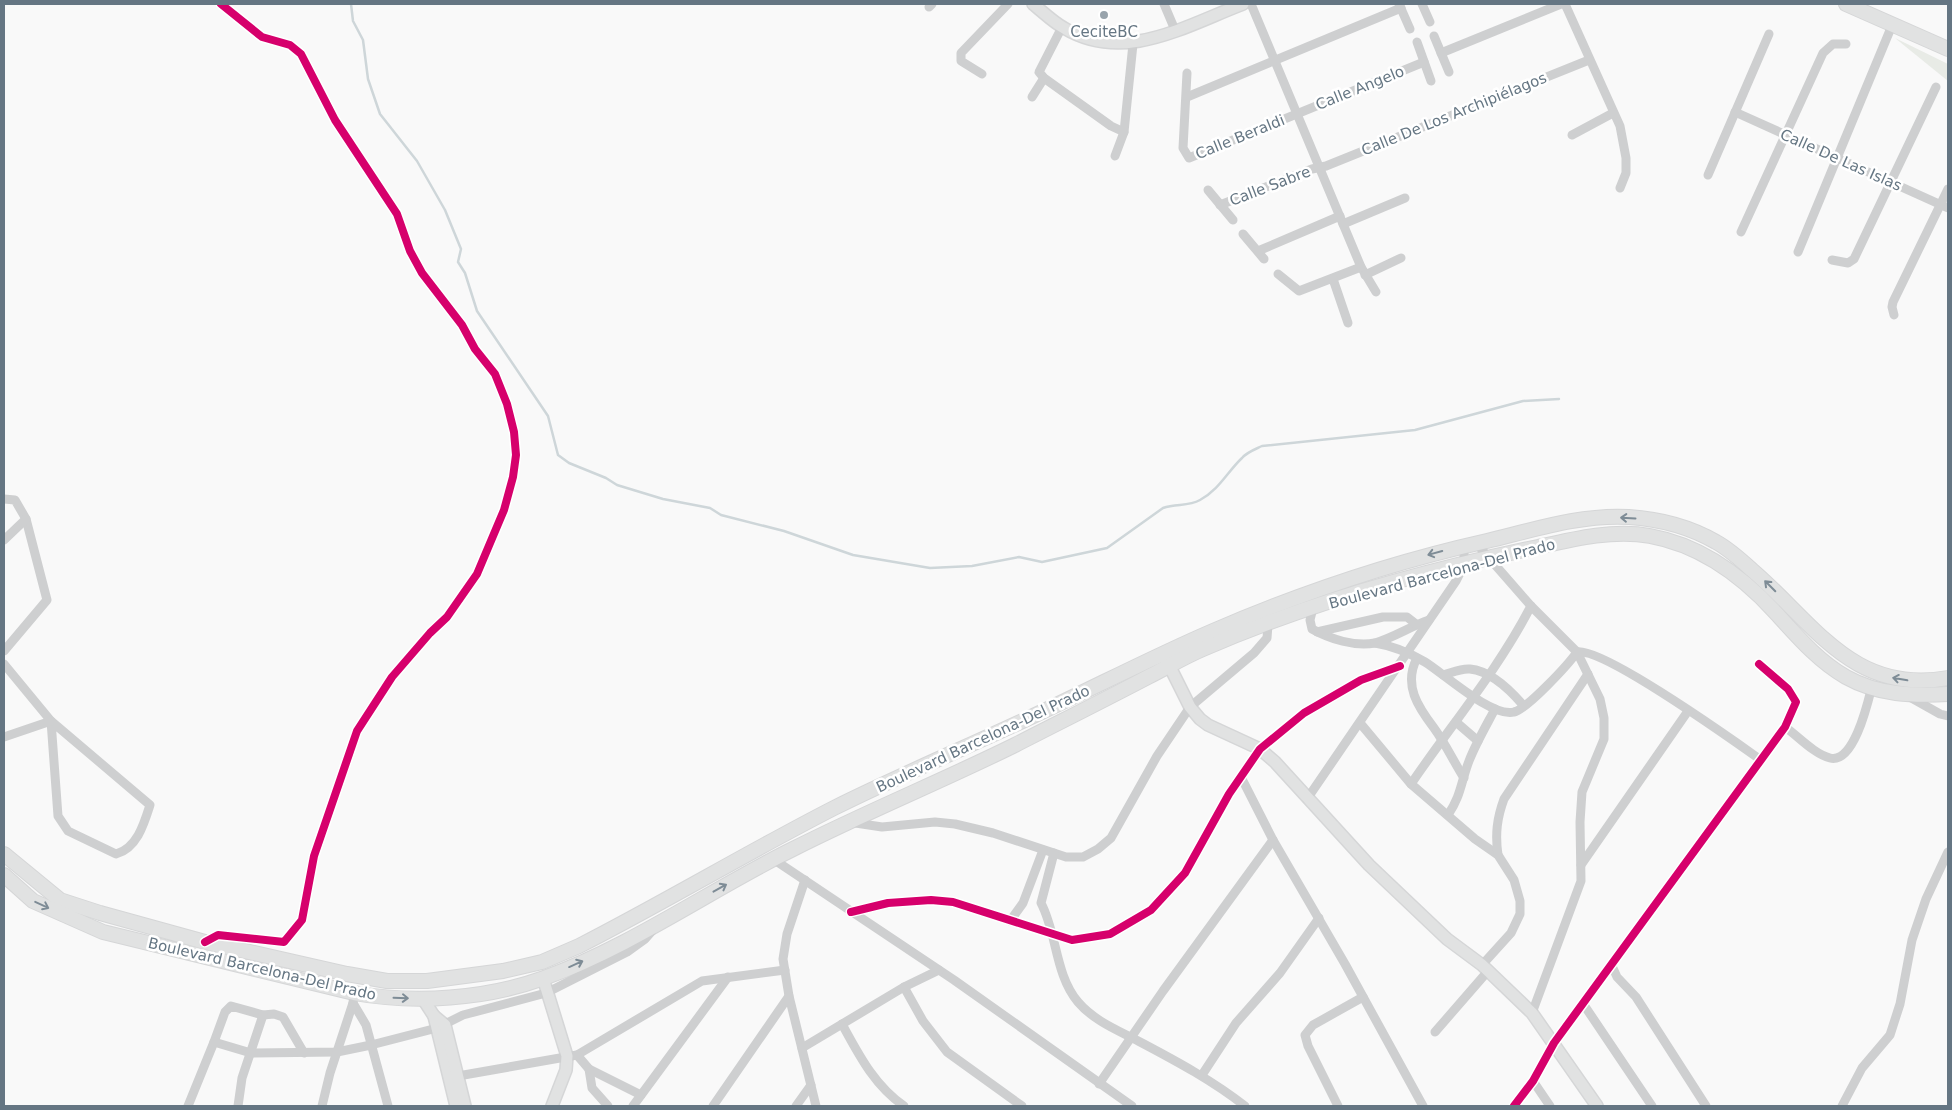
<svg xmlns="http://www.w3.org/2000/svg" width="1952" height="1110" font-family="'DejaVu Sans',sans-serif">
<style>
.green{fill:#e8ebe6}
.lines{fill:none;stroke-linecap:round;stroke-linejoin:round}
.stream{stroke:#ced6d9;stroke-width:2.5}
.secondary-casing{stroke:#d5d6d7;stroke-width:14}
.primary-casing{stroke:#d5d6d7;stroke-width:16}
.street{stroke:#cecfd0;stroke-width:9}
.secondary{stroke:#e1e2e2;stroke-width:11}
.primary{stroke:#e1e2e2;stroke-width:14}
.cycleway-casing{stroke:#fff;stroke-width:11}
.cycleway{stroke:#d6006c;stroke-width:8}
.oneway{stroke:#7e8c96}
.poi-dot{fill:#99a4ac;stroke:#fff;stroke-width:2}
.labels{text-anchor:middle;stroke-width:5;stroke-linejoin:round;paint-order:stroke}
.poi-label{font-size:15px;fill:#657683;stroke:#fff}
.street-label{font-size:15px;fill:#657683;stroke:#fff}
</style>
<rect width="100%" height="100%" fill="#f9f9f9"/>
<path class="green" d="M1895 38 1948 64V81Z"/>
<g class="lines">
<path class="stream" d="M351 4 353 21 363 40 368 79 380 114 417 161 445 210 461 249 458 262 465 273 477 311 548 416 558 455 569 463 606 478 617 485 663 499 710 508 721 515 784 531 853 555 930 568 972 566 1019 557 1042 562 1107 548 1163 508C1176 503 1188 507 1200 500 1219 490 1228 471 1242 458 1247 452 1256 449 1262 446L1415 430 1523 401 1559 399"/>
<defs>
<g id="secondary">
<path d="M1033 4C1043 12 1053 22 1064 28 1124 64 1185 26 1243 4"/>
<path d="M1166 659 1190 707 1200 719 1208 725 1260 749 1275 762 1369 865 1447 939 1482 965 1532 1013 1597 1106"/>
<path d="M543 978 567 1056 566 1070 552 1106"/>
<path d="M423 999 434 1016 456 1106"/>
<path d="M434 1016 445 1025 465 1106"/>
</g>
<g id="primary">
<path d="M1846 4 1948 49"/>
<path d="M4 854 60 900 100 913 205 942 347 974 387 981H427L503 971 542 962 579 946C665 902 748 852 834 808 904 773 977 743 1048 709 1103 683 1157 655 1213 631 1301 593 1393 562 1487 541 1533 530 1582 514 1629 517 1659 519 1690 527 1716 542 1729 549 1741 560 1752 570 1815 624 1853 695 1948 678"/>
<path d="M4 875 33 901 103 932 354 993C415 1004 486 999 544 978 632 946 710 890 793 849 866 812 942 781 1015 745 1060 722 1104 700 1148 677 1166 668 1184 657 1203 649 1306 604 1427 570 1538 547 1573 539 1614 529 1650 536 1700 545 1742 576 1775 612 1797 636 1818 661 1846 677 1878 695 1913 696 1948 694"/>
</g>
</defs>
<use href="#secondary" class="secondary-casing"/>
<use href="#primary" class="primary-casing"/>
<g class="street">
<path d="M1164 4 1175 30"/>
<path d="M1251 4 1361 267 1376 292"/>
<path d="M1399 4 1410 29"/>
<path d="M1422 4 1430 22"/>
<path d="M1565 4 1620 126 1626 158V173L1620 188"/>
<path d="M929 7 932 4"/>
<path d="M1062 27 1039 72 1044 78 1111 126 1124 132"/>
<path d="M1434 36 1449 72"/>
<path d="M1417 42 1431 81"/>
<path d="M1441 53 1561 4"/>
<path d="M1187 73 1183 148 1189 158 1424 62"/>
<path d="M982 74 961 61V53L1008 4"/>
<path d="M1032 97 1044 78"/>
<path d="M1187 97 1401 8"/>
<path d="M1735 112 1948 208"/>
<path d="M1572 135 1613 113"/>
<path d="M1115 156 1124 132 1133 44"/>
<path d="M1708 175 1769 34"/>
<path d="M1208 190 1233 220"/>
<path d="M1220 205 1312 169 1326 166 1589 60"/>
<path d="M1343 224 1405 198"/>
<path d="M1741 232 1823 53 1833 44H1846"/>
<path d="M1243 234 1264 259"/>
<path d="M1258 251 1340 216"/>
<path d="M1798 252 1893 23"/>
<path d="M1832 260 1848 263 1854 259 1936 87"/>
<path d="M1278 274 1299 291 1361 267"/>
<path d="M1365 275 1401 258"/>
<path d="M1333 279 1348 323"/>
<path d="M1894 315 1892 307 1893 302 1948 189"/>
<path d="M4 499 15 500 26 519 47 600 4 651"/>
<path d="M4 540 26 519"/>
<path d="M1476 543 1531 606 1577 652 1600 699 1604 718V739L1582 792 1580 822 1581 881 1532 1013"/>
<path d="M1313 608 1310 620 1312 629C1330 639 1355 647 1375 643 1393 638 1411 626 1429 620"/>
<path d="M1317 632 1383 617H1407L1416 624"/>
<path d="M1375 643C1394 646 1408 652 1425 662 1443 673 1492 718 1514 712 1527 709 1568 665 1577 652 1603 647 1734 741 1761 760"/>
<path d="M1417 658C1403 685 1418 707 1434 728 1445 743 1454 762 1464 778"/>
<path d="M4 664 51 721 150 805C144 824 137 848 116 854L68 831 58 816 51 721"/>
<path d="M1443 675C1451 673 1461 668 1470 669 1491 671 1511 691 1523 705"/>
<path d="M1908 696 1940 714 1948 716"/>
<path d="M1456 722 1478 741"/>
<path d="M1360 723 1411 784 1475 839 1498 855 1514 880 1520 901V914L1511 933 1482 965"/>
<path d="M1785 727C1798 736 1814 754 1830 758 1854 764 1868 702 1872 686"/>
<path d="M4 737 51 721"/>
<path d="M1241 777 1273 840 1345 964 1423 1106"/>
<path d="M1411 784C1451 725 1498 670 1531 606"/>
<path d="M1307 799 1456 581 1464 565V546"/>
<path d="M1448 815C1461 796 1461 782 1469 761 1476 743 1486 726 1495 709"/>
<path d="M849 822 882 827 935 822 955 824 993 833 1066 857H1083L1098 849 1111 838 1157 756 1190 707 1254 653 1267 638 1268 625"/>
<path d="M1054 853 1041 903C1057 933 1055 975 1078 1002 1095 1022 1120 1031 1142 1043 1178 1062 1213 1081 1245 1106"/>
<path d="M1498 855C1495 834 1497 818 1504 799L1588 674"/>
<path d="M773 859 954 980 1132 1106"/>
<path d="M1581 865 1688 711"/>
<path d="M805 880 787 934 783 959 789 996 816 1106"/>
<path d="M851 912 888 903 931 900 953 902 1072 940 1110 934 1151 910 1185 873 1229 794 1260 749 1304 713 1361 680 1400 666"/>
<path d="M1010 921 1023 903 1043 850"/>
<path d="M205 942 218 935 284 942 302 920 314 856 357 731 392 677 430 633 447 617 477 574 504 510 513 477 516 455 514 432 507 404 495 374 475 349 462 325 422 273 410 251 397 214 335 120 301 54 290 45 262 37 221 4"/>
<path d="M1612 966 1617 977 1636 997 1706 1106"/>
<path d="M904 987 923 1021 947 1052 1022 1106"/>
<path d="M353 1003 366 1025 388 1106"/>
<path d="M1584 1005 1652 1106"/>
<path d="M842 1024C859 1055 874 1085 904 1106"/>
<path d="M1435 1032 1488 971"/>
<path d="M214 1042 225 1012 231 1006 263 1015 274 1014 283 1017 304 1053"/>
<path d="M802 1048 904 987 939 970"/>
<path d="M577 1055 589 1069 641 1095"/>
<path d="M589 1069 592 1088 608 1106"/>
<path d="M1202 1075 1236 1023 1280 973 1319 918"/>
<path d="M458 1076 577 1055 702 981 785 970"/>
<path d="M1533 1081 1550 1106"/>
<path d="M1099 1084 1163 991 1273 840"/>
<path d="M188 1106 214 1042 251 1053 337 1052 371 1045 437 1028 463 1015 546 993 627 952 645 939 652 931"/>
<path d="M238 1106 242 1078 263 1015"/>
<path d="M322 1106 330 1073 353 1003 354 993"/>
<path d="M633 1106 728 977"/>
<path d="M713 1106 789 996"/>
<path d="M796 1106 811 1085"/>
<path d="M1338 1106 1308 1046 1305 1035 1313 1025 1363 997"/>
<path d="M1514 1106 1533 1081 1554 1043 1785 727 1796 702 1788 689 1759 664"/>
<path d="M1842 1106 1862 1068 1890 1035 1900 1004 1912 940 1926 899 1948 852"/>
</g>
<use href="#secondary" class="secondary"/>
<use href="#primary" class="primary"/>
<defs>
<g id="cycleway">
<path d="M851 912 888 903 931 900 953 902 1072 940 1110 934 1151 910 1185 873 1229 794 1260 749 1304 713 1361 680 1400 666"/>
<path d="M205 942 218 935 284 942 302 920 314 856 357 731 392 677 430 633 447 617 477 574 504 510 513 477 516 455 514 432 507 404 495 374 475 349 462 325 422 273 410 251 397 214 335 120 301 54 290 45 262 37 221 4"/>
<path d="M1514 1106 1533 1081 1554 1043 1785 727 1796 702 1788 689 1759 664"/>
</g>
</defs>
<use href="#cycleway" class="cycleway-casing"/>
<use href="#cycleway" class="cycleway"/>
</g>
<defs><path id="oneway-shaft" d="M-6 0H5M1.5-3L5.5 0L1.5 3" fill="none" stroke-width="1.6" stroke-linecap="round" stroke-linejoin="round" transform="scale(1.25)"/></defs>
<g class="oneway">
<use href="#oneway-shaft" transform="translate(1628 518) rotate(-177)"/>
<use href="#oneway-shaft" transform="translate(1435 553) rotate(165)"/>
<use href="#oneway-shaft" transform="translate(1770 586) rotate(-135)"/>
<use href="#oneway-shaft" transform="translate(1900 679) rotate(-170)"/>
<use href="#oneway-shaft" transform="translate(720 888) rotate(-29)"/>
<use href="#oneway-shaft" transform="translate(42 905) rotate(25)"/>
<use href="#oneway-shaft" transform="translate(576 964) rotate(-24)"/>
<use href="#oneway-shaft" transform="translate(401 998) rotate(2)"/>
</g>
<circle class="poi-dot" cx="1104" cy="15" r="5"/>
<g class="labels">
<g class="poi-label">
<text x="1104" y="37">CeciteBC</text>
</g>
<g class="street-label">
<text transform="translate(1360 88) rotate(-22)" y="5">Calle Angelo</text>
<text transform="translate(1454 114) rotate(-22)" y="5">Calle De Los Archipiélagos</text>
<text transform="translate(1240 137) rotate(-22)" y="5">Calle Beraldi</text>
<text transform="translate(1841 160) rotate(24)" y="5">Calle De Las Islas</text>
<text transform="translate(1270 186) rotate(-21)" y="5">Calle Sabre</text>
<text transform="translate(1442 574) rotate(-15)" y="5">Boulevard Barcelona-Del Prado</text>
<text transform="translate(983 739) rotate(-25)" y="5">Boulevard Barcelona-Del Prado</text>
<text transform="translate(262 969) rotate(13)" y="5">Boulevard Barcelona-Del Prado</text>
</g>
</g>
<rect width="1952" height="1110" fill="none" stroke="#657683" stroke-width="10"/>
</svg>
